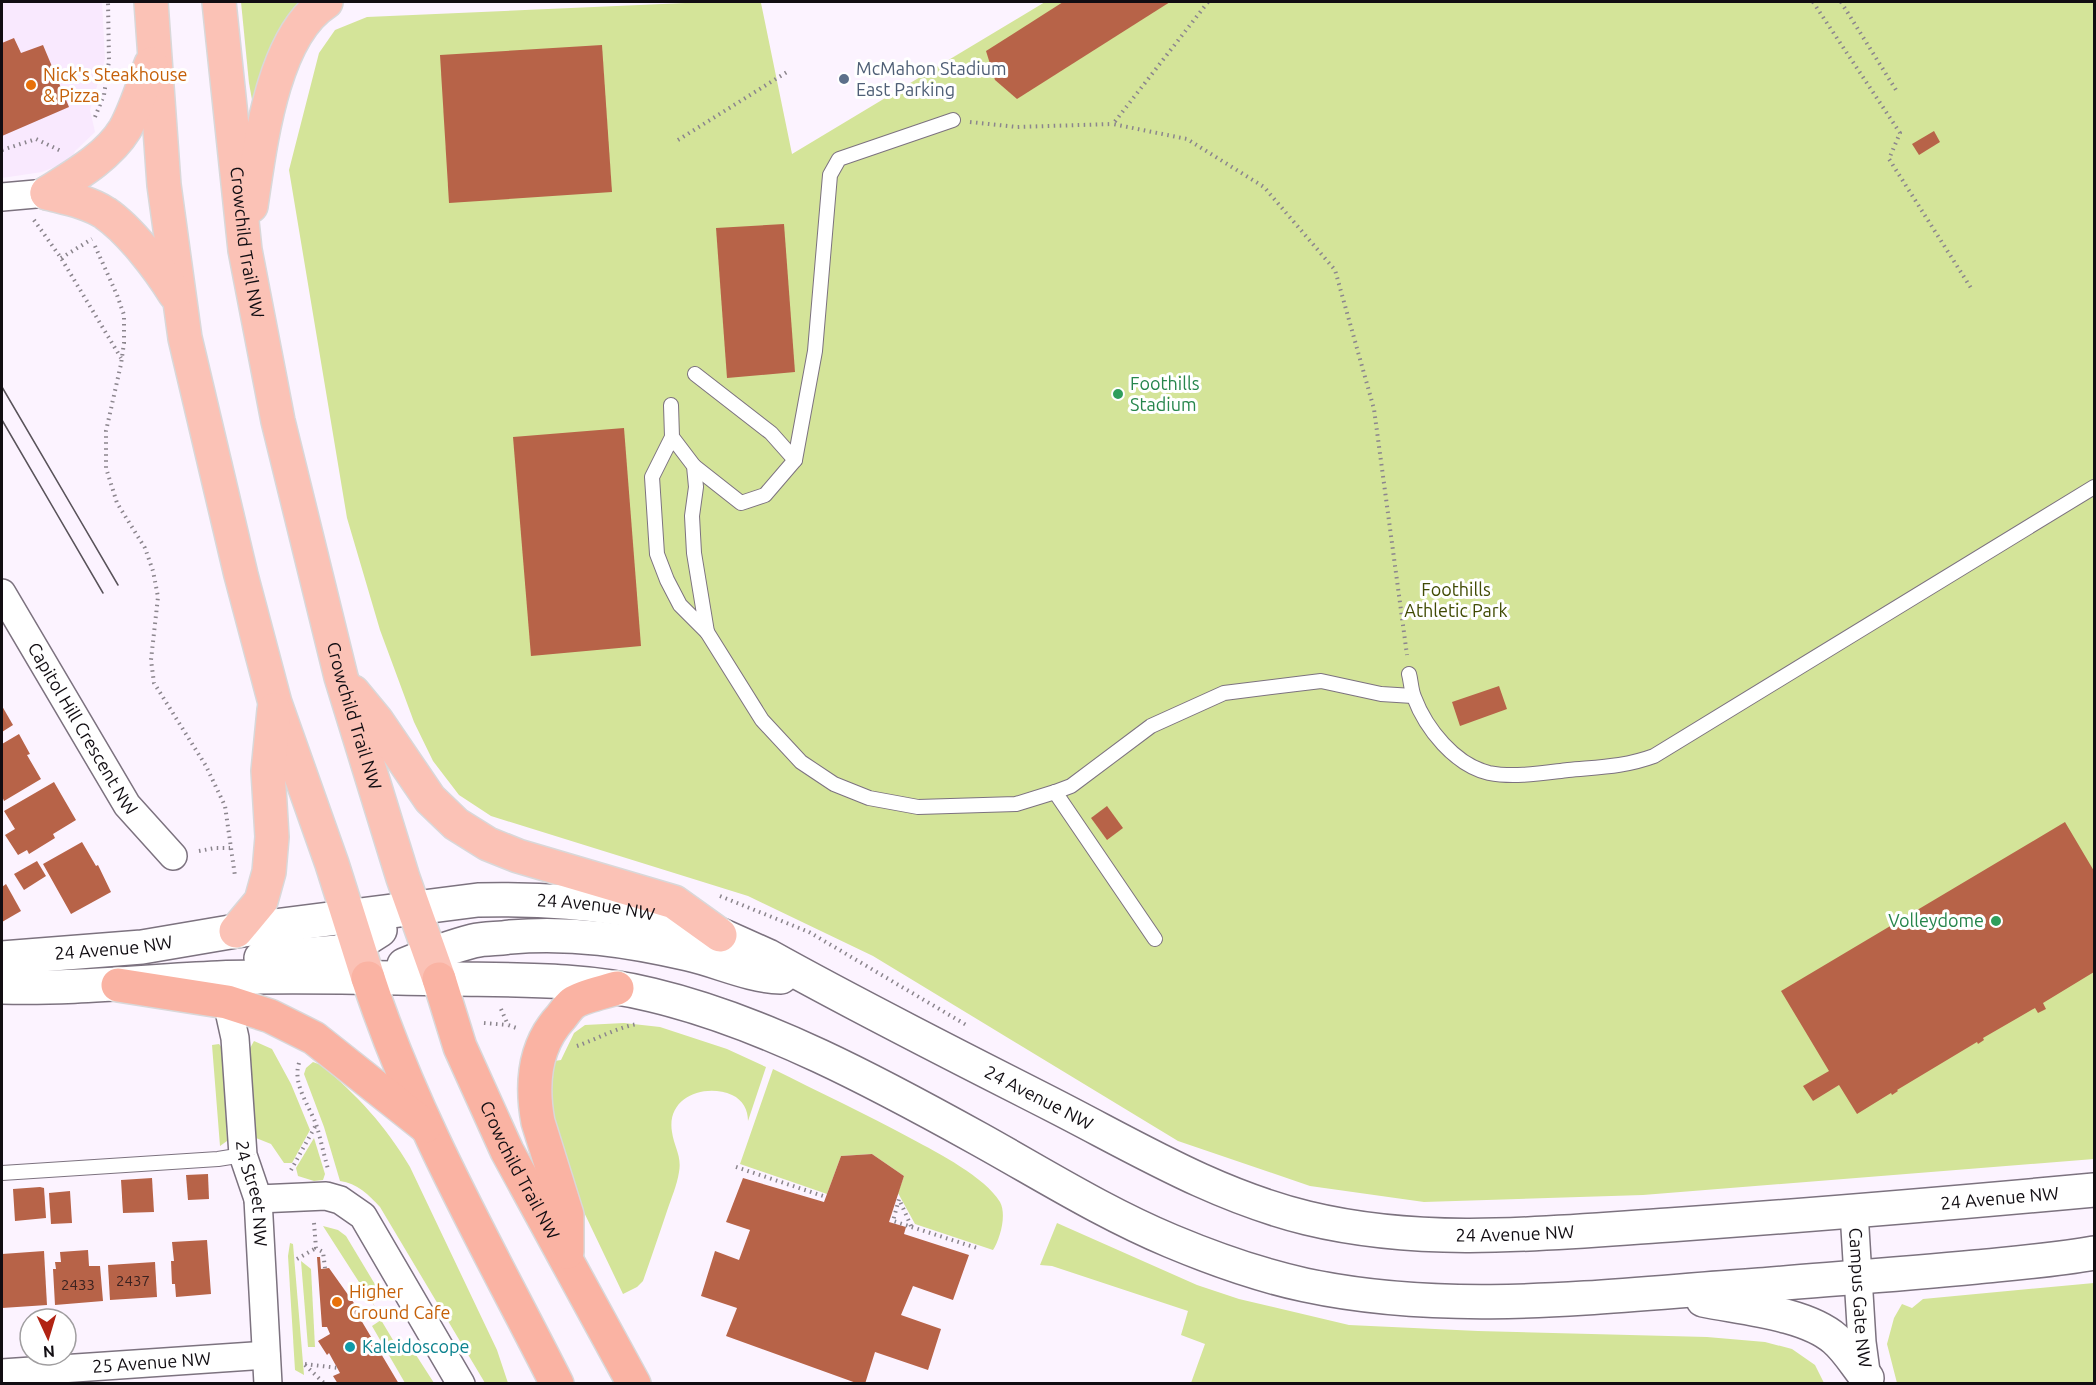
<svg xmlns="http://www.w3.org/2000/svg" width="2096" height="1385" font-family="Ubuntu,sans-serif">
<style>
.built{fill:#f9e9fe}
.green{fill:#d4e499}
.building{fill:#b76348}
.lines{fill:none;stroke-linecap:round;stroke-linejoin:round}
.service-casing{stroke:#7c727f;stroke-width:16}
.minor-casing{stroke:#7c727f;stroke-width:30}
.tertiary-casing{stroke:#7c727f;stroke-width:36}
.trunk-casing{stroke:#d9d8d9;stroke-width:36}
.motorway-casing{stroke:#d9d8d9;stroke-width:36}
.path{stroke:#8b858d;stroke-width:4;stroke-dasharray:1.5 4.5;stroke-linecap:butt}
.service{stroke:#fff;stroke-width:14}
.minor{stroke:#fff;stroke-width:27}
.tertiary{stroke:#fff;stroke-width:33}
.trunk{stroke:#fbc2b6;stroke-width:33}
.motorway{stroke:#fab3a3;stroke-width:33}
.tram{stroke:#59535a;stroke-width:1.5}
.service-dot{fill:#5c6f8a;stroke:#fff;stroke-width:2}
.food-dot{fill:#e8710a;stroke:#fff;stroke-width:2}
.leisure-dot{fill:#2e9e5b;stroke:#fff;stroke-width:2}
.culture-dot{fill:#0f9aa8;stroke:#fff;stroke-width:2}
.labels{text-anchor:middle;stroke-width:6;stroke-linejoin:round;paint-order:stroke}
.number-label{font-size:15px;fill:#3a2220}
.service-label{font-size:18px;fill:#4e5e75;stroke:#fff;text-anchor:start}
.food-label{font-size:18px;fill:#c56008;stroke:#fff;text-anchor:start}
.street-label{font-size:18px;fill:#110d12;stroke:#fff}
.leisure-label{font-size:18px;fill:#27864d;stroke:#fff;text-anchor:start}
.park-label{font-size:18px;fill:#414b04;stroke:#fff}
.culture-label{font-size:18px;fill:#0d838f;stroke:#fff;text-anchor:start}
</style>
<rect width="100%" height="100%" fill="#fcf3ff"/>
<path class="built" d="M2 2H102L105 59 90 110 95 132 75 151 72 160 42 172 2 178Z"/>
<g class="green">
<path d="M241 2H302L254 111 249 83Z"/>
<path d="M708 2H758L761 3 792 154 1045 2H2094V1159L1643 1195 1424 1202 1310 1186 1178 1141 873 956 748 896 491 816 459 795 433 761 414 722 380 630 347 518 289 170 319 53 335 30 367 17Z"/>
<path d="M624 1023 660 1027 727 1049 766 1067 748 1121C748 1110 743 1100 732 1095 705 1083 666 1097 672 1132 674 1147 682 1156 679 1172 677 1185 671 1199 667 1211 659 1235 651 1258 643 1281L637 1287 623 1294 551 1143 548 1062 561 1060 574 1033 585 1025Z"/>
<path d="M254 1041 272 1049 291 1084 310 1130 292 1163H284L271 1144 256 1138 249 1050Z"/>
<path d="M219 1044 225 1052 223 1063 227 1141 220 1146 212 1045Z"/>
<path d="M313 1062 321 1065C358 1096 385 1125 410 1167L497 1350 508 1383H485L380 1207C369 1195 357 1183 340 1181L324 1127 304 1074 306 1068Z"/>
<path d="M773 1069C819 1092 866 1114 912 1139 938 1153 985 1177 1000 1202 1007 1215 1000 1239 993 1250L915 1224 898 1193 904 1176 872 1154 841 1156 827 1194 740 1164Z"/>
<path d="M314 1138 325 1174 323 1180 314 1181 298 1176 296 1168Z"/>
<path d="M1057 1223 1197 1285 1239 1299 1349 1325 1478 1331 1707 1337 1765 1342 1792 1349 1815 1365 1824 1383H1191L1205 1344 1181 1335 1188 1311 1052 1266 1040 1265Z"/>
<path d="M323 1226 338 1230 346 1236 376 1286 373 1303 375 1307Z"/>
<path d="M290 1243 293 1244 304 1375 295 1370 288 1256Z"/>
<path d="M301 1261 311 1269 315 1347H308Z"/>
<path d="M2094 1283V1383H1897L1887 1344 1894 1318 1902 1304 1912 1308 1923 1299Z"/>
<path d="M381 1320 396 1345 401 1350 416 1355 434 1383H405L372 1326Z"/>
</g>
<g class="building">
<path d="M1063 2H1170L1017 99 995 80 986 51Z"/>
<path d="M14 38 21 53 43 45 69 107 2 136V43Z"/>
<path d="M602 45 612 192 449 203 440 55Z"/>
<path d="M1934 131 1940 142 1919 155 1912 144Z"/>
<path d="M784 224 795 372 727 378 716 228Z"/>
<path d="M624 428 641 646 531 656 513 437Z"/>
<path d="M1499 686 1507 709 1460 726 1452 702Z"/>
<path d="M2 706 13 725 2 732Z"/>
<path d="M19 734 30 754 27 755 41 779 4 801 2 796V744Z"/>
<path d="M54 782 76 820 53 834 55 838 29 854 27 850 18 855 5 835 15 829 4 811Z"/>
<path d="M1107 806 1123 828 1107 840 1091 818Z"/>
<path d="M2065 822 2094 871V972L2043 1003 2046 1009 2038 1013 2035 1008 1983 1038 1984 1040 1978 1044 1977 1042 1897 1090 1898 1091 1892 1095 1891 1093 1857 1114 1839 1085 1813 1101 1803 1086 1829 1071 1781 991Z"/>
<path d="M82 842 96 866 98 865 111 892 71 914 43 864Z"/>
<path d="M37 861 46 876 24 890 14 874Z"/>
<path d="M6 884 21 911 2 922V887Z"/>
<path d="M872 1154 904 1176 889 1222 906 1227 904 1234 969 1255 953 1300 913 1286 901 1315 941 1329 928 1370 875 1352 865 1384H859L726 1336 737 1308 701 1296 715 1251 739 1260 750 1230 726 1222 743 1178 824 1202 841 1156Z"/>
<path d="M208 1174 209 1199 188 1200 186 1175Z"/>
<path d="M152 1178 154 1212 123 1213 121 1180Z"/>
<path d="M40 1187 44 1188 46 1218 15 1221 13 1189Z"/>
<path d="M70 1191 72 1223 51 1224 49 1193Z"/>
<path d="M207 1240 211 1294 176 1297 175 1284H172L171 1261H174L172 1242Z"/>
<path d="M88 1250 89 1266H100L103 1301 55 1305 53 1269H56L55 1262H61L60 1252Z"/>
<path d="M44 1251 47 1305 2 1308V1254Z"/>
<path d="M317 1257H320L321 1269 329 1268 361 1313 358 1315 399 1384H338L333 1376 340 1373 329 1353 327 1355 318 1341 330 1334 327 1327H322Z"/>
<path d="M155 1262 157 1297 110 1300 108 1265Z"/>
</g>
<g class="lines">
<defs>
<g id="service">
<path d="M695 374 771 433 795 460"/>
<path d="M671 405 672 437 694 466 696 487 692 516 694 553 707 632 680 605 667 580 657 554 652 477 672 437"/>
<path d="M694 466 741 503 765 495 795 460 815 351 830 175 839 159 953 120"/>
<path d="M707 632 762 720 801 762 834 784 869 798 918 807 1016 804 1055 792 1071 786 1151 726 1224 693 1321 681 1381 694 1413 696"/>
<path d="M1409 674C1411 681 1411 690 1414 697 1426 729 1455 765 1489 773 1514 778 1543 773 1568 770 1599 767 1624 767 1654 756L2094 487"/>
<path d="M1055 792 1155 939"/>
<path d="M2 1173 218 1159 243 1155"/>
</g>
<g id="minor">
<path d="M2 197 47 193"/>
<path id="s1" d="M2 593 127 805 173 856"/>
<path id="s2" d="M227 1002 235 1038 243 1155 258 1199 268 1384"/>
<path d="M258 1199 326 1196 340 1200 363 1216 461 1384"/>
<path id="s3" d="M1854 1212 1862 1342 1867 1379"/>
<path id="s4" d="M2 1373 266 1355"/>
</g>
<g id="tertiary">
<path id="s5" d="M2 958 142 947 236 931 478 900C560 898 644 905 721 935 737 942 752 949 768 956 861 1008 957 1056 1053 1105 1137 1148 1214 1195 1307 1218 1426 1247 1549 1233 1669 1225 1811 1215 1953 1203 2094 1190"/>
<path d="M261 958 338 952 358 944 380 930"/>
<path d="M404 965C426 956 450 947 473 941 485 938 498 939 510 937 572 932 627 940 688 954 719 961 749 976 781 977"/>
<path d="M2 987C74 989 146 981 218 978 298 975 378 978 457 979 523 980 588 979 652 995 765 1022 878 1083 979 1139 1042 1174 1104 1213 1171 1241 1214 1259 1259 1275 1305 1285 1454 1317 1609 1295 1759 1285 1832 1279 1904 1274 1976 1267 2016 1263 2055 1260 2094 1253"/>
<path d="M1703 1300C1741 1308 1805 1313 1835 1339 1847 1349 1857 1366 1867 1378"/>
</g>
<g id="trunk">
<path d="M151 2 164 185 185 338 241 575 275 703 332 864 368 978"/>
<path id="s6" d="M219 2 245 250 278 421 341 677 403 878 439 979"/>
<path d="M47 193C74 176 108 157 125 129 136 109 143 85 151 64"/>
<path d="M47 193C66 198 88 202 105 213 130 230 159 268 175 294"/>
<path d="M251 206C260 147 272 36 326 2"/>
<path d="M353 692 377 721 430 799 456 824 488 844 518 856 674 902 720 935"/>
<path d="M236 931 261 901 269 872 272 837 268 771 274 710"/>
</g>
<g id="motorway">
<path d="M368 978C414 1120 490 1251 557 1384"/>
<path id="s7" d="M439 979 460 1047 507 1151 634 1384"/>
<path d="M118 985 227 1002 270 1016 314 1038 425 1126"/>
<path d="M567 1252V1215L538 1122C531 1084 534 1046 561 1017 564 1013 569 1006 573 1003 583 996 605 992 617 988"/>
</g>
</defs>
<use href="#service" class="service-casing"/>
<use href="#minor" class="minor-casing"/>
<use href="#tertiary" class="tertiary-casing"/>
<use href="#trunk" class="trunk-casing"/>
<use href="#motorway" class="motorway-casing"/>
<g class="path">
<path d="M1208 2 1113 124 1187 139 1264 187 1335 270 1374 409 1407 655"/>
<path d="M1813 2 1900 133 1889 159 1971 288"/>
<path d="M1841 2 1896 90"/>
<path d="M95 117 104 95 109 61 108 2"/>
<path d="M970 122 1017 127 1113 124"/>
<path d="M678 140 787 72"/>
<path d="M2 150 36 139 61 151"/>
<path d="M34 220 61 258 121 358"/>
<path d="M95 246 117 295 124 315V343L121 364 106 431V468L117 503 145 548 153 571 158 597 151 660 154 683 206 766 225 806 235 876"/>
<path d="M61 258 92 239"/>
<path d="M199 851 215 848H230"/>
<path d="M720 896 809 932 968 1026"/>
<path d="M501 1009 508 1025 519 1029"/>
<path d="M484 1023 508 1025"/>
<path d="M577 1046C597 1039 616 1028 637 1024"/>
<path d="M299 1063C292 1085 310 1106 317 1127 321 1141 324 1155 328 1169"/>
<path d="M736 1167 823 1196"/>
<path d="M291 1170 316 1125"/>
<path d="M314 1223 316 1248 323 1252 325 1268"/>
<path d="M911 1226 899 1199 893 1221 977 1248"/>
<path d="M297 1259 316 1248"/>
<path d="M305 1364 338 1368"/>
<path d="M305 1365 325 1384"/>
</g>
<use href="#service" class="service"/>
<use href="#minor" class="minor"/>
<use href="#tertiary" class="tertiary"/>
<use href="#trunk" class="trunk"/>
<use href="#motorway" class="motorway"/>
<g class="tram">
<path d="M2 387 118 585"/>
<path d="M2 420 103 593"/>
</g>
</g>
<circle class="service-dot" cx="844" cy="79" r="6"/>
<g class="food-dot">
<circle cx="31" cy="85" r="6"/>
<circle cx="337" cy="1302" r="6"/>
</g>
<g class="leisure-dot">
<circle cx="1118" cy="394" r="6"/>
<circle cx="1996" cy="921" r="6"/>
</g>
<circle class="culture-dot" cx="350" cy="1347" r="6"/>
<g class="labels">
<g class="number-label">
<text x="133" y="1286">2437</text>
<text x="78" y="1290">2433</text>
</g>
<g class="service-label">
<text x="856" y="75">McMahon Stadium<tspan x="856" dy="21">East Parking</tspan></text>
</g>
<g class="food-label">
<text x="43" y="81">Nick's Steakhouse<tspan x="43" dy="21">&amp; Pizza</tspan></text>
<text x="349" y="1298">Higher<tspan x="349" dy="21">Ground Cafe</tspan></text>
</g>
<g class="street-label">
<text dy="6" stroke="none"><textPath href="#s6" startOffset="242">Crowchild Trail NW</textPath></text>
<text dy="6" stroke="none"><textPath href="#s6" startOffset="728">Crowchild Trail NW</textPath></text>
<text dy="6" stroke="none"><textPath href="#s1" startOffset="158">Capitol Hill Crescent NW</textPath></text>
<text dy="6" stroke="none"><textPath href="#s5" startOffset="598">24 Avenue NW</textPath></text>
<text dy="6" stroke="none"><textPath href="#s5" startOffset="112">24 Avenue NW</textPath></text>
<text dy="6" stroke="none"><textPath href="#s5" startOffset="1084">24 Avenue NW</textPath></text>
<text dy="6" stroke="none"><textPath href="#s7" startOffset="208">Crowchild Trail NW</textPath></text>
<text dy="6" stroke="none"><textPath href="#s2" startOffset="194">24 Street NW</textPath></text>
<text dy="6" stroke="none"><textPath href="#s5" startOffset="2074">24 Avenue NW</textPath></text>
<text dy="6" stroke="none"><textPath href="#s5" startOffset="1588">24 Avenue NW</textPath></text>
<text dy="6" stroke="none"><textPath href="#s3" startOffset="86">Campus Gate NW</textPath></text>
<text dy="6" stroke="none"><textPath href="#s4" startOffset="150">25 Avenue NW</textPath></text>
</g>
<g class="leisure-label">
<text x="1130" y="390">Foothills<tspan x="1130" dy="21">Stadium</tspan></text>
<text x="1984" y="927" text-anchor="end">Volleydome</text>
</g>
<g class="park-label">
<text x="1456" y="596">Foothills<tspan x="1456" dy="21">Athletic Park</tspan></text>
</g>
<g class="culture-label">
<text x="362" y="1353">Kaleidoscope</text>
</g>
</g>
<rect width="2096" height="1385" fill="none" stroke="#110d12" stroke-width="6"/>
<g transform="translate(48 1337) rotate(176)"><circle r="28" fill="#ffffff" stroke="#a09ea0" stroke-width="1.5"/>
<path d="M0-4.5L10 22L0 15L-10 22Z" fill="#b12313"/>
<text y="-9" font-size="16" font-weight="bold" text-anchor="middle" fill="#110d12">N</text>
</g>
</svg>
